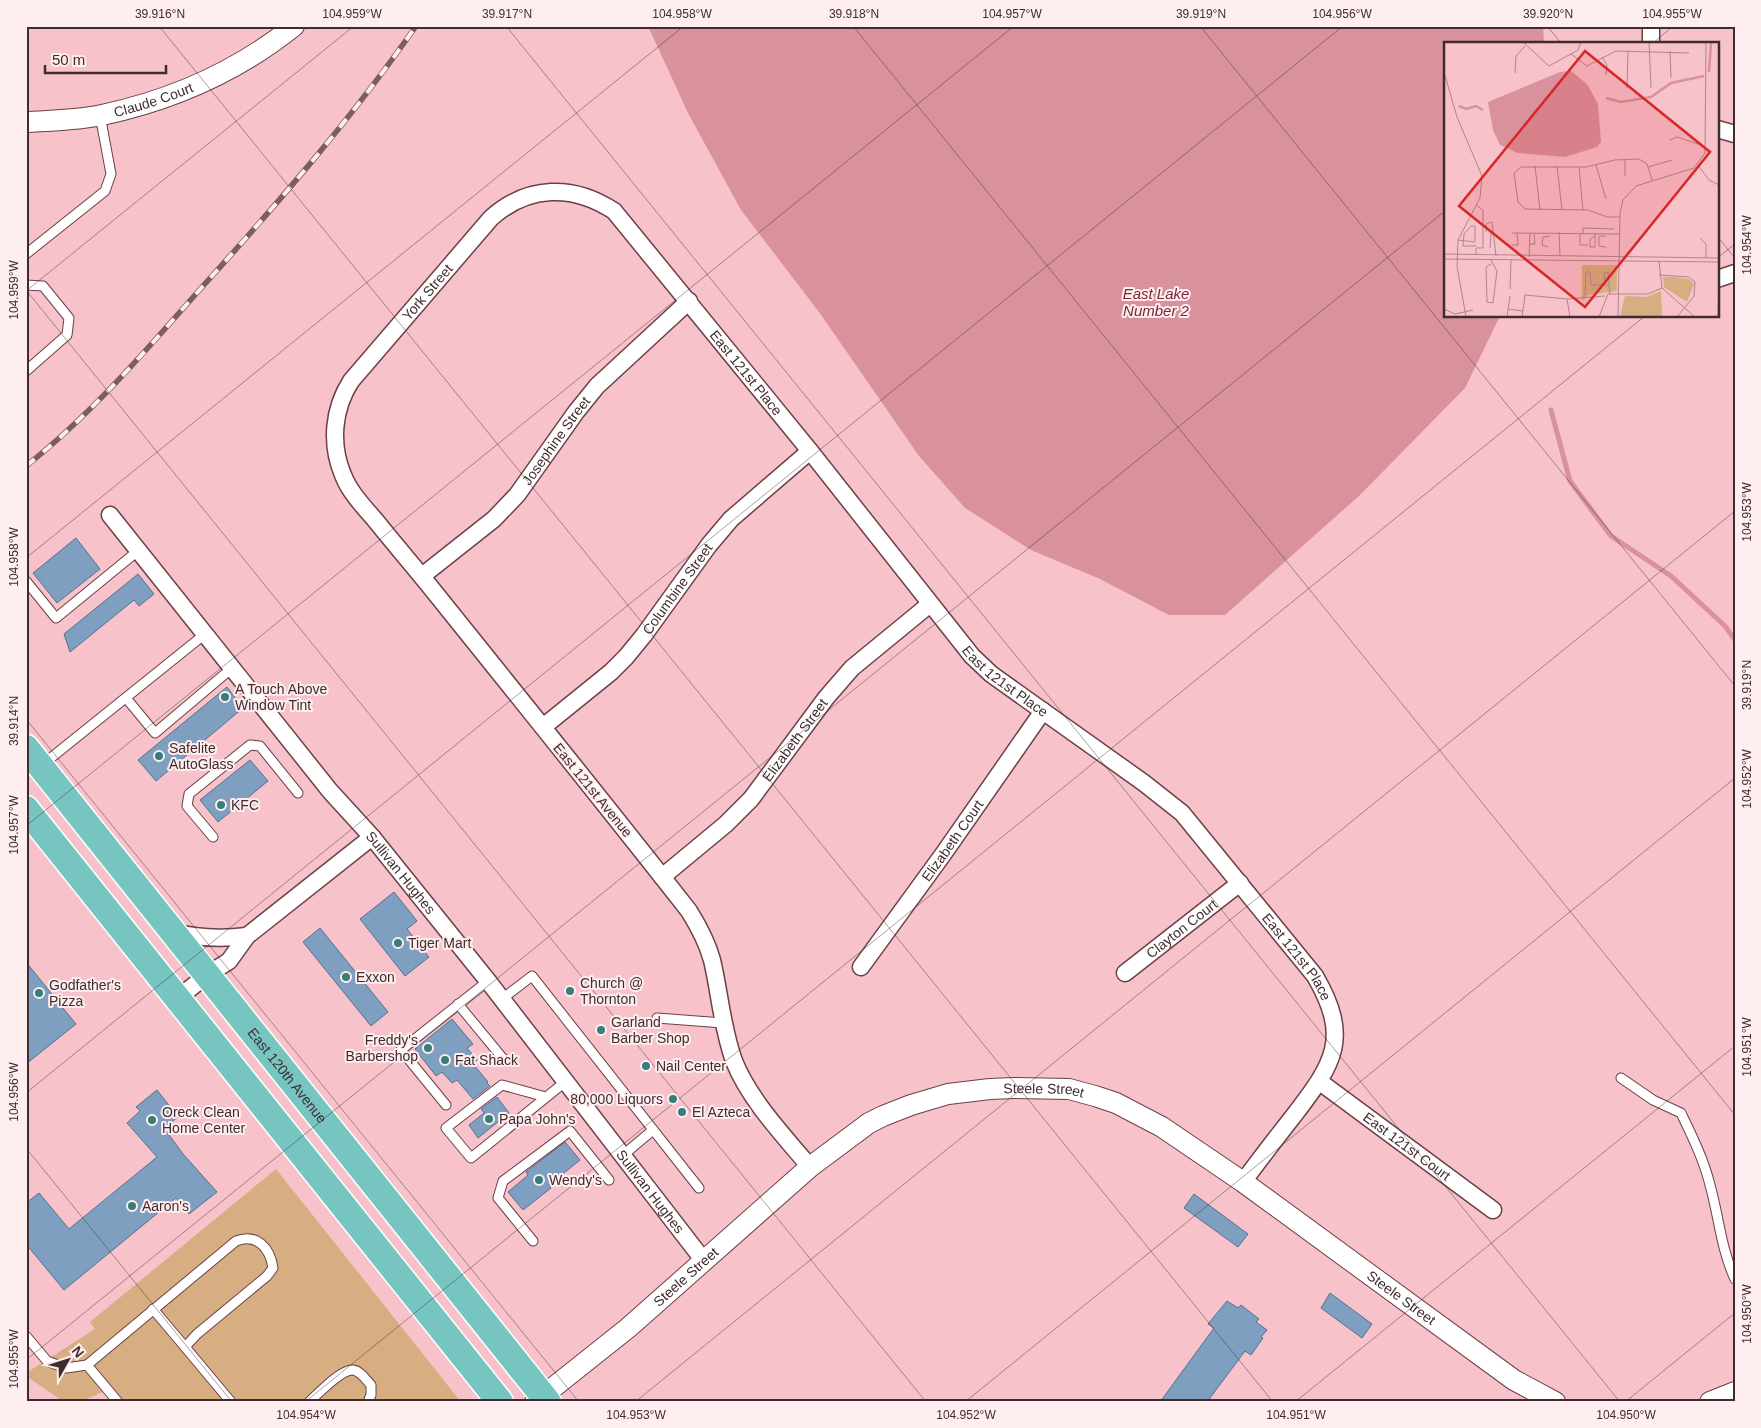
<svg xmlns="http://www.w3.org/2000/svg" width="1761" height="1428" font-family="Helvetica,sans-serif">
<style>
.green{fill:#d6ae81}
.water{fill:#d9919c}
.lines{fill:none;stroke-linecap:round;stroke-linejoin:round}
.stream{stroke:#d9919c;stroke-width:5}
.building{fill:#7f9fc0;stroke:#537291}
.service-casing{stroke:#6b4047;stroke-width:11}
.minor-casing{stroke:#6b4047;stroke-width:19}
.tertiary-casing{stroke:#6b4047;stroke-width:22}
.primary-casing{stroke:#fff;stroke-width:29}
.service{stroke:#fff;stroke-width:9}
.minor{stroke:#fff;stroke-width:16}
.tertiary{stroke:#fff;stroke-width:20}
.primary{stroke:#76c5c1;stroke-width:26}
.rail-casing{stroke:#7c5d61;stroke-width:5.5}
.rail{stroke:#ffeef0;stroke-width:4;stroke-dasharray:11;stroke-linecap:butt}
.ticks{fill:none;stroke:#402c2e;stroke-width:1;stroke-opacity:0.45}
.poi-dot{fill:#367e79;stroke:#ffeef0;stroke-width:2}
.labels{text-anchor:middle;stroke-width:4;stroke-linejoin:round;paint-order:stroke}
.street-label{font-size:14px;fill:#402c2e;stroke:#ffeef0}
.poi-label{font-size:14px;fill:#402c2e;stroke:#ffeef0;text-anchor:start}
.water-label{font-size:15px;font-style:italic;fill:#79253a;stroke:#ffeef0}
.inset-river{fill:none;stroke:#d9919c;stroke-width:2.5}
.inset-road{fill:none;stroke:#ae868c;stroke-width:1}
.view{fill:#d62828;fill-opacity:0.15;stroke:#d62828;stroke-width:2.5}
.inset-edge{fill:none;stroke:#402c2e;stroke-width:2.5}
.neatline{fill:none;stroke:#402c2e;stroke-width:2}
.ticks-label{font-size:12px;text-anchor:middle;fill:#402c2e}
</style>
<rect width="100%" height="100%" fill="#f7c2ca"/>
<path class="green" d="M276 1169 461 1402H115L105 1391 79 1402H64L26 1376V1373L95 1329 90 1322Z"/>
<path class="water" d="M648 26H1543L1544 44H1445V316H1500L1465 388 1360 495 1225 615H1169L1100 579 1031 550 965 508 919 456 819 312 741 210 688 113Z"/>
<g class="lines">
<path class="stream" d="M1551 410 1570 481 1611 536 1671 576 1725 626 1735 640"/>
</g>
<g class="building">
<path d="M76 538 100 569 57 603 33 573Z"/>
<path d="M138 574 154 594 139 606 134 600 70 652 64 634Z"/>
<path d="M227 687 243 708 156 781 138 760Z"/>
<path d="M250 760 268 781 218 822 200 800Z"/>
<path d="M394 892 417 921 407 929 429 957 405 976 360 919Z"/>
<path d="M320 928 388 1012 371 1026 303 942Z"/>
<path d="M26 962 76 1024 26 1064Z"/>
<path d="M452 1019 473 1044 467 1048 477 1060 473 1064 488 1082 487 1083 490 1086 473 1099 457 1080 452 1083 442 1072 436 1076 415 1049Z"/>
<path d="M157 1090 178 1117 164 1128 183 1154 217 1192 189 1214 176 1198 64 1290 26 1244V1203L39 1193 69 1229 157 1157 127 1123 140 1111 136 1107Z"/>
<path d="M497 1097 509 1113 478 1138 469 1125 484 1113 481 1109Z"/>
<path d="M565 1142 580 1160 549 1185 551 1188 523 1210 508 1192 528 1175 526 1172Z"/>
<path d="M1194 1194 1248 1234 1238 1247 1184 1208Z"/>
<path d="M1330 1293 1372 1324 1362 1338 1321 1308Z"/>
<path d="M1227 1301 1238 1308 1241 1305 1259 1319 1256 1322 1267 1330 1261 1337 1263 1338 1251 1355 1245 1351 1207 1402H1160L1214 1328 1208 1324Z"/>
</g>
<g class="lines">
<defs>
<g id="service">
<path d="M26 254 105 191 111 174 100 115"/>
<path d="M26 285 43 286 69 318 67 335 26 371"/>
<path d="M26 581 56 618 139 550"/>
<path d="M126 698 155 733 232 668"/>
<path d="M42 765 205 634"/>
<path d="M213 837 187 806 189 794 250 745 260 746 298 793"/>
<path d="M502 999 532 976 699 1188"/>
<path d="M458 1004 505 1061"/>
<path d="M657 1018 723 1023"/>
<path d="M1621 1078 1653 1100 1681 1113C1692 1136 1704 1160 1710 1185 1719 1217 1721 1249 1735 1279"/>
<path d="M546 1097 502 1085 446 1128 471 1158 565 1082"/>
<path d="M446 1105 401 1050 488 981"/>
<path d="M622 1156 653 1130"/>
<path d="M533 1241 498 1198 503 1181 570 1131 609 1180"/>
<path d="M153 1309 185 1347"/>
<path d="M26 1336 47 1361 66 1368 87 1365 118 1402"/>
<path d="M87 1365 236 1241C257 1233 270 1248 273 1268L267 1276 197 1334 185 1347 231 1402"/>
<path d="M309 1402C318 1394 341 1369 353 1370 361 1371 366 1380 371 1385V1395L368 1402"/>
</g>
<g id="minor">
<path d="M1651 26V44"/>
<path d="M1717 129 1735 134"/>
<path d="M1717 279 1735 273"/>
<path id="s1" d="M110 515 330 791 372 837 488 981 704 1261"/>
<path id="s2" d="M422 576 494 519 517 495 576 412 597 386 689 301"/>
<path id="s3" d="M543 727 611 672 626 657 644 635 709 545 731 519 810 451"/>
<path id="s4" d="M662 877 726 824 751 799 826 698 852 668 930 604"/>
<path d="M174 932C200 939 222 939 247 936"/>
<path id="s5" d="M861 967 944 853 1043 711"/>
<path id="s6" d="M1125 973 1240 883"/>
<path d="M178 998 207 975 229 961 247 936 372 837"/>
<path id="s7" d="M1320 1082 1493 1210"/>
<path id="s8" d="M810 1167C783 1135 749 1099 734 1061 722 1028 720 994 712 960 707 942 699 927 689 911 606 805 521 700 436 594 417 570 396 546 376 521 364 507 350 493 343 475 330 444 333 409 351 381L491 218C528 185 573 184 614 211L810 451 972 656 991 674 1144 783 1182 813 1315 976C1351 1038 1334 1063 1295 1114 1277 1137 1260 1159 1243 1182"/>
</g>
<g id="tertiary">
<path id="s9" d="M26 122C51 121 78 120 102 115 172 100 238 71 294 26"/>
<path id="s10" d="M535 1402 628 1328 810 1167 869 1123 883 1116 911 1105 948 1094 990 1089 1014 1088 1069 1089 1095 1096 1116 1103 1162 1127 1243 1182 1514 1380 1555 1402"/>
<path d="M1710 1402 1735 1392"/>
</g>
<g id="primary">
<path id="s11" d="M26 748 548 1402"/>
<path d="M26 809 500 1402"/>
</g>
</defs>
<use href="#service" class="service-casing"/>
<use href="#minor" class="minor-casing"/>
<use href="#tertiary" class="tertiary-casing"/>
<use href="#primary" class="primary-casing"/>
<use href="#service" class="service"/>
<use href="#minor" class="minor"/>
<use href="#tertiary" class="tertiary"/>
<use href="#primary" class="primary"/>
<defs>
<path id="rail" d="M26 466C92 414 147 349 203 286 278 203 352 118 416 26"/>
</defs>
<use href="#rail" class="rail-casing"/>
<use href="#rail" class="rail"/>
</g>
<path class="ticks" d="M159 26 1273 1402M506 26 1620 1402M853 26 1735 1115M1200 26 1735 686M1547 26 1562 44M1652 44 1673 26M1717 236 1735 258M1717 258 1735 244M26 290 926 1402M26 291 354 26M26 558 684 26M26 719 579 1402M26 826 1014 26M26 1093 1343 26M26 1148 232 1402M26 1360 1445 211M305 1402 1645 316M635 1402 1735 511M965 1402 1735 778M1295 1402 1735 1046M1625 1402 1735 1313"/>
<g class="poi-dot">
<circle cx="225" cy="697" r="5"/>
<circle cx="159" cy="756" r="5"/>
<circle cx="221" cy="805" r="5"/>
<circle cx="398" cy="943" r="5"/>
<circle cx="346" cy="977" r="5"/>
<circle cx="570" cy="991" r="5"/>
<circle cx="39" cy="993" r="5"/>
<circle cx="601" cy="1030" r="5"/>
<circle cx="428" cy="1048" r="5"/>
<circle cx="445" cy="1060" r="5"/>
<circle cx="646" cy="1066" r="5"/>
<circle cx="673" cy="1099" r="5"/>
<circle cx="682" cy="1112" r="5"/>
<circle cx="489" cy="1119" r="5"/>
<circle cx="152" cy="1120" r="5"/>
<circle cx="539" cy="1180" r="5"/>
<circle cx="132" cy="1206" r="5"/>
</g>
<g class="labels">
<g class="street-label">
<text dy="5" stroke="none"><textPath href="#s9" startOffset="130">Claude Court</textPath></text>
<text dy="5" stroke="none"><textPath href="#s8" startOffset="1061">York Street</textPath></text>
<text dy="5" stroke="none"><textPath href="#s8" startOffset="1501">East 121st Place</textPath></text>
<text dy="5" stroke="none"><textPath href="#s2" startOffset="192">Josephine Street</textPath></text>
<text dy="5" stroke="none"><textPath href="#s3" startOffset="194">Columbine Street</textPath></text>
<text dy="5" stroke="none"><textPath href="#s8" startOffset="1905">East 121st Place</textPath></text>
<text dy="5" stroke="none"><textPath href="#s4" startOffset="192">Elizabeth Street</textPath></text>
<text transform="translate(593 790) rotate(51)" y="5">East 121st Avenue</text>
<text dy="5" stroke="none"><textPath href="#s5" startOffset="156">Elizabeth Court</textPath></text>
<text dy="5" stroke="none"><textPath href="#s1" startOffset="461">Sullivan Hughes</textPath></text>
<text dy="5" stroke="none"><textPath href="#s6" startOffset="72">Clayton Court</textPath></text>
<text dy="5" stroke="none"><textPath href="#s8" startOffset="2310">East 121st Place</textPath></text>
<text dy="5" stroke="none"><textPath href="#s11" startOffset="419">East 120th Avenue</textPath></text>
<text dy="5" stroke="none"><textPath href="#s10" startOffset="616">Steele Street</textPath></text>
<text dy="5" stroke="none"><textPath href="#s7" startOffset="108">East 121st Court</textPath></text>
<text dy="5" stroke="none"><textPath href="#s1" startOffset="866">Sullivan Hughes</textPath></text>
<text dy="5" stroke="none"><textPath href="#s10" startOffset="196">Steele Street</textPath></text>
<text dy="5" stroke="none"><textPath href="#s10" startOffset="1036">Steele Street</textPath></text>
</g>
<g class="poi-label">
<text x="235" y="694">A Touch Above<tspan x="235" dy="16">Window Tint</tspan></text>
<text x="169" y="753">Safelite<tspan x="169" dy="16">AutoGlass</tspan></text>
<text x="231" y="810">KFC</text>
<text x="408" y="948">Tiger Mart</text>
<text x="356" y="982">Exxon</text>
<text x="580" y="988">Church @<tspan x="580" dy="16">Thornton</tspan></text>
<text x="49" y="990">Godfather's<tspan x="49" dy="16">Pizza</tspan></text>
<text x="611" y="1027">Garland<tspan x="611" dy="16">Barber Shop</tspan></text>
<text x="418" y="1045" text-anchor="end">Freddy's<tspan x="418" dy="16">Barbershop</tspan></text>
<text x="455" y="1065">Fat Shack</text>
<text x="656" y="1071">Nail Center</text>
<text x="663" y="1104" text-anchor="end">80,000 Liquors</text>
<text x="162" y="1117">Oreck Clean<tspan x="162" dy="16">Home Center</tspan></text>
<text x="692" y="1117">El Azteca</text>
<text x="499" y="1124">Papa John's</text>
<text x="549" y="1185">Wendy's</text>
<text x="142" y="1211">Aaron's</text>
</g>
<g class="water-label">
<text x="1156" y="299">East Lake<tspan x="1156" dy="17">Number 2</tspan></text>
</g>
</g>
<g transform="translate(1444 42)">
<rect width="275" height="275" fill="#f7c2ca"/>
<path d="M138 223H173V249L145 253 138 259ZM229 235 245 237 250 242 243 260 220 245 219 235ZM217 249 218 275H176L181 254 202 255Z" fill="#d6ae81"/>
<path d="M127 29 143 42 154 62 157 100 153 105 121 115 74 111 56 103 49 88 44 60 116 30Z" fill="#d9919c"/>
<path class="inset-river" d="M265 30 267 0M162 56 177 60 207 55 227 41 260 34M15 64 22 67 32 64 39 68"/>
<path class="inset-road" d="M79 0 105 24 134 8 137 0M205 0 207 46M226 9 227 36M127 12 143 24 172 9 245 11M158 15 163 23 162 33M0 30 13 75 38 134 36 156 14 198 13 224 22 275M71 31 72 14 81 4M183 46 184 9M226 98 233 95 257 103M152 123 162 157M254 123 265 138 275 143M91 124 96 168M113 124 118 168M135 125 139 168M204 125 228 118M181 134V117M176 175H163L144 168 81 167 74 160 70 131 77 125H142L171 118 195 117 203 122 208 138M42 190V182L48 180 52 214M115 190 116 214M68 191 176 192M136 191V203H144M139 191V186L170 187M151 191V205H146V197L151 194M256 196 262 202V216M14 198 31 200M31 199V184H27L20 192 19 204H32M86 202H91L90 191M68 203H74L73 191M104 205 98 203 99 195 106 194M162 205 155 204V194H162M46 206 47 191M0 212 275 216M32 213V206H39V168L32 163M85 215 86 191M0 217 275 220M47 218 53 229 49 261 43 260 42 225 47 222M215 219 218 246 251 275M215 233 245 235 251 240 250 254 233 275M161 243 160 231 164 230 166 252M66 247 67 217M141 253 142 230H146L147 243H165M123 257 126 275M0 267 11 272 29 268M64 267 79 269M63 275 66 254M78 275 81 253 123 257 161 254M155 275 164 252H204L218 246M174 275 176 171 179 158 192 144 250 126 261 111 262 0M274 275 275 240"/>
<path class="view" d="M141 9 266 110 141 265 15 164Z"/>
<rect width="275" height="275" class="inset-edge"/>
</g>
<rect width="1761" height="1428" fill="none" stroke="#ffeef0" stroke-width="55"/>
<g transform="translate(68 1360) rotate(51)" stroke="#ffeef0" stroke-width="4" paint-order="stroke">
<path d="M0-4L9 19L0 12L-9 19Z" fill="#402c2e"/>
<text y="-8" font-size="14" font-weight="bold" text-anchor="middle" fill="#402c2e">N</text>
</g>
<path d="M45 65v8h121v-8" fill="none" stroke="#402c2e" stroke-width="2.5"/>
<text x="52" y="65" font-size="15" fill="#402c2e" stroke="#ffeef0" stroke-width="4" paint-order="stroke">50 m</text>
<rect x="28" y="28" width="1706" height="1372" class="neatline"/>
<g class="ticks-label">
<text x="160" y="18">39.916°N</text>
<text x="352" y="18">104.959°W</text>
<text x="507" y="18">39.917°N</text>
<text x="682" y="18">104.958°W</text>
<text x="854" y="18">39.918°N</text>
<text x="1012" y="18">104.957°W</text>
<text x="1201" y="18">39.919°N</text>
<text x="1342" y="18">104.956°W</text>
<text x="1548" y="18">39.920°N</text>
<text x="1672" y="18">104.955°W</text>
<text transform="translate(1747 245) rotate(-90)" y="4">104.954°W</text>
<text transform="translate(14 290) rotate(-90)" y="4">104.959°W</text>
<text transform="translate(1747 512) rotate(-90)" y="4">104.953°W</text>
<text transform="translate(14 557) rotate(-90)" y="4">104.958°W</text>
<text transform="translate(1747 685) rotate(-90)" y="4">39.919°N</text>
<text transform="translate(14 721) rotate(-90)" y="4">39.914°N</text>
<text transform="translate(1747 779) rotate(-90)" y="4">104.952°W</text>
<text transform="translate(14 825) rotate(-90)" y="4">104.957°W</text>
<text transform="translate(1747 1047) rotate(-90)" y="4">104.951°W</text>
<text transform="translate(14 1092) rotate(-90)" y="4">104.956°W</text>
<text transform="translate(1747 1314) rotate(-90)" y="4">104.950°W</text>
<text transform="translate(14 1359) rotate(-90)" y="4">104.955°W</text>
<text x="306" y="1419">104.954°W</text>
<text x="636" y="1419">104.953°W</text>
<text x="966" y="1419">104.952°W</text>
<text x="1296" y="1419">104.951°W</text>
<text x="1626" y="1419">104.950°W</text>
</g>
</svg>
